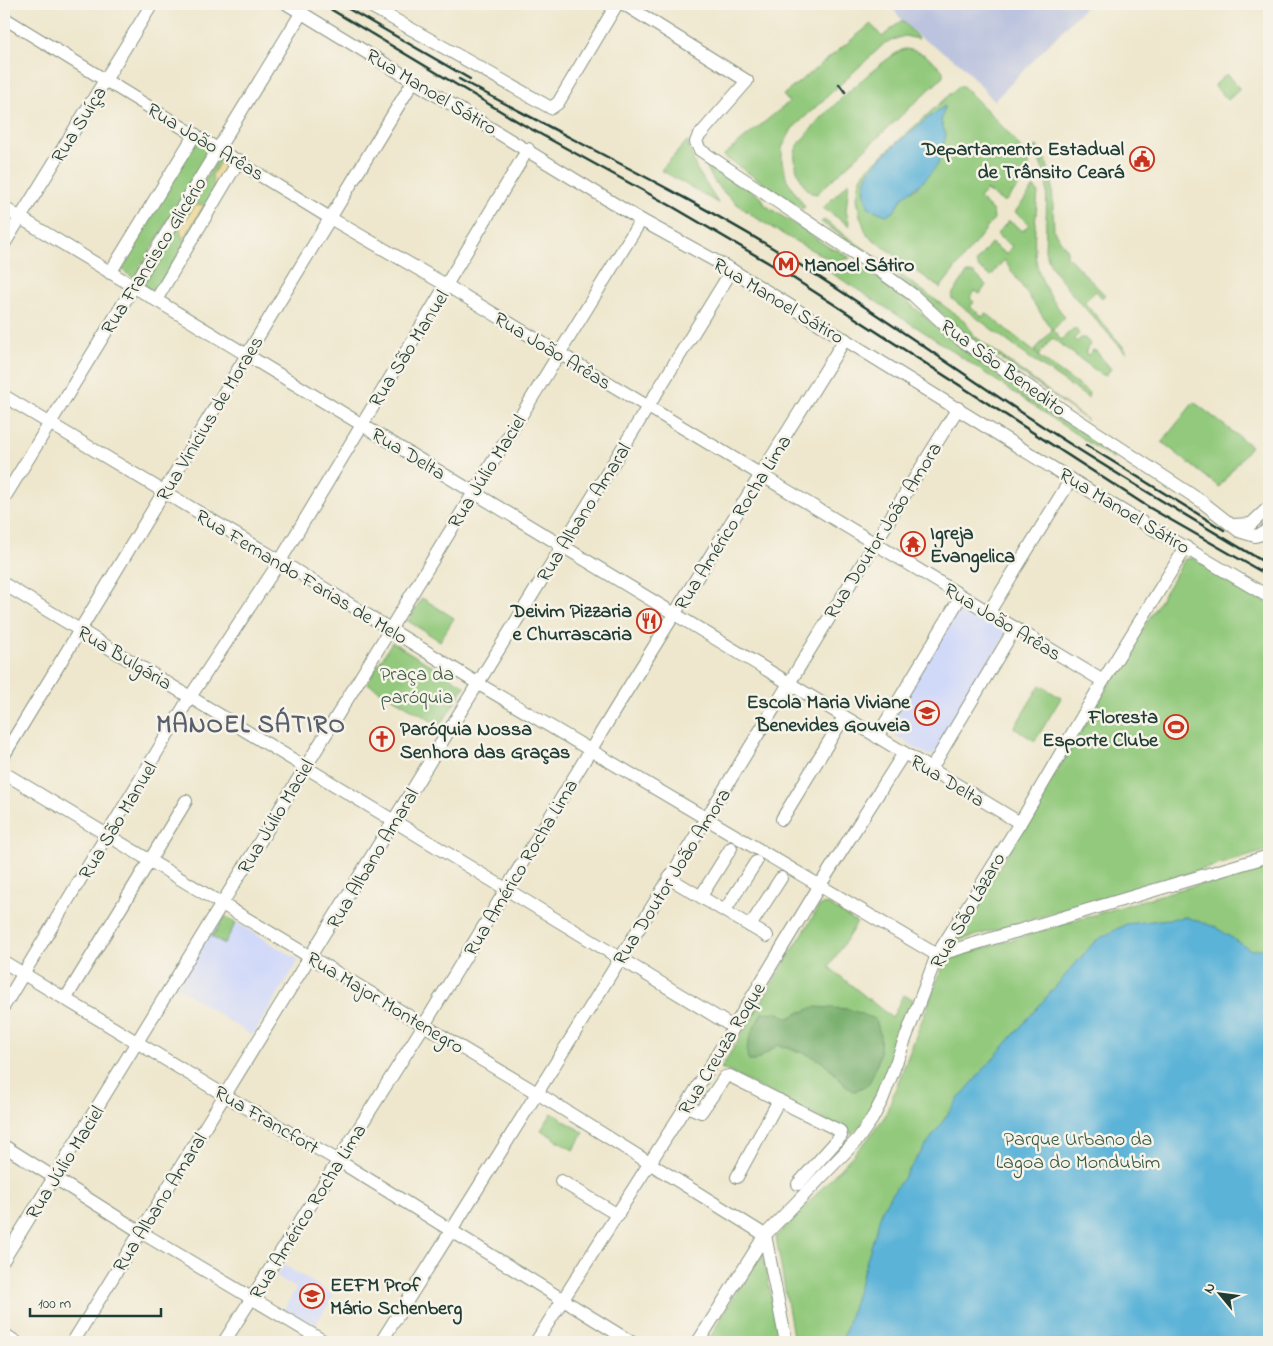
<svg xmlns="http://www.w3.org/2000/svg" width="1273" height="1346" font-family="'Indie Flower',sans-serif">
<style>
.built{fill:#d1d9f9}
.industrial{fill:#bbc3de}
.green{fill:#92c97b;stroke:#588358;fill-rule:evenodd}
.forest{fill:#75ad6b;stroke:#4a7550}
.sand{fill:#eeda9e;stroke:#868c69}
.water{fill:#5bb3d8;stroke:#3d7886}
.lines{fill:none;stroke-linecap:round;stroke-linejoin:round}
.minor-casing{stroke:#869280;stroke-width:14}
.minor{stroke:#fff;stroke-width:12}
.rail{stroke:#1f3d34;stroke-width:2.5}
.labels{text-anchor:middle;stroke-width:5;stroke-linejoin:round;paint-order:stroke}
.street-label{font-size:20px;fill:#1f3d34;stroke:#f7f3e8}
.poi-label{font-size:20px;font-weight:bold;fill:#1f3d34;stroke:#f7f3e8;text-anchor:end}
.park-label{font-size:20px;fill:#365942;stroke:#f7f3e8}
.district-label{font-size:25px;font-weight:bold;letter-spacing:1px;fill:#575f6d;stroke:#f7f3e8}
</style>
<rect width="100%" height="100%" fill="#f7f3e8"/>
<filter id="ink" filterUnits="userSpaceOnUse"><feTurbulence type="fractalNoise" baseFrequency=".02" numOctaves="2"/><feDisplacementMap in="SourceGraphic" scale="10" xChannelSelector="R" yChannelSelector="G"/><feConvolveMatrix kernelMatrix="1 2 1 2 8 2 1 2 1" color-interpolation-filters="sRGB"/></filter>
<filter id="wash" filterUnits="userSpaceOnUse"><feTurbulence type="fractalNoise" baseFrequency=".0096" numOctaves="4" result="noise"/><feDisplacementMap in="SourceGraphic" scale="20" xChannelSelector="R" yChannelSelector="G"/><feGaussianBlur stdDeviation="1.12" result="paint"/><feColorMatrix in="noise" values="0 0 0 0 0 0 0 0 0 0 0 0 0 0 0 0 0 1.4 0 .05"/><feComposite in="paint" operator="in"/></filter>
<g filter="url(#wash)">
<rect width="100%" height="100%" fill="#eee7cd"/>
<g class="built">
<path d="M961 606 1006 633 934 754 928 755 891 733 888 725Z"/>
<path d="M225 916 299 960 252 1036 176 986 221 918Z"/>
<path d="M284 1265 334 1295 315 1325 284 1309 296 1288 276 1277Z"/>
</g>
<path class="industrial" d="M897 4H1088L994 101 961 64 918 36 902 20 892 8Z"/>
<g class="green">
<path d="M902 20 919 39 904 36 885 43 792 129 782 148V162L787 180 805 207 802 209 723 156 789 102 783 95 871 24 882 37Z"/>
<path d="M905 49C921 50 933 59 943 71V77L822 189 817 194 811 193C801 184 793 166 795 152 799 134 887 53 905 49Z"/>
<path d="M1226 74 1240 89 1228 100 1214 86Z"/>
<path d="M959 86H963C977 101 1029 149 1029 166 1028 178 1014 191 1006 201H1002L986 190 979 198 993 211 994 219 940 288 867 235 860 216 857 198 860 180 865 171ZM944 106 941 122 946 135 942 152 916 189 906 193 897 207 886 215 869 208 864 189 869 173Z"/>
<path d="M194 140 210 149 134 278 119 268Z"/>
<path d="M687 141 696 168 718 203 661 170Z"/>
<path d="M1037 146 1046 161 1052 181 1054 231 1067 250V256L1105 295 1102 298 1096 291 1084 302 1126 350V353L1072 294 1051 266 1045 251 1047 189 1045 175 1034 147Z"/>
<path d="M221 159 230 164 156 292 145 286 144 283 217 160Z"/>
<path d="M707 164 762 198 765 205 832 249 838 250 850 258 836 262 831 260C801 244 710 200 707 164Z"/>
<path d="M849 182 846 211 850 226 823 208Z"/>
<path d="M1034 187 1038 192C1033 250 1028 269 1065 317L1053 330 1061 340 1073 329H1076L1079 334 1074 339 1076 342 1081 338H1085L1090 344 1085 353 1088 355 1093 350 1096 351 1111 369 1106 375H1102L1052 338 1038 356 1089 393 1088 398 1027 356 952 299 953 293 967 273H974L986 285 980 294 975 291 970 298 974 302 970 307 983 317 986 313 1037 354 1035 350 1052 330 1004 260 991 276 979 268 976 262 991 243 1006 254 1012 246 998 236V232L1009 221 1023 231 1029 224 1015 212Z"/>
<path d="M824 220 965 321 973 335 1087 420 959 329 925 299 878 261 821 222Z"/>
<path d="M858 266C899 289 931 325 969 354 1017 390 1068 422 1117 455L1113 459 924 332 822 267 841 269Z"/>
<path d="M1194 402 1251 446 1219 487 1162 442Z"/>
<path d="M1192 558 1269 604V850L954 942 1185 559Z"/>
<path d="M422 598 454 618 440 641 408 621Z"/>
<path d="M392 642 465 686 440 726 367 683Z"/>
<path d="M1040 685 1061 698 1035 741 1014 728Z"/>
<path d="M1269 866V1342H794L776 1237 868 1139 885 1116 941 971 948 959 1170 892Z"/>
<path d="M828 904 857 923 829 967 892 1018 903 995 913 999 875 1105 867 1119 852 1134 721 1068 820 905ZM801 1011 879 1059 868 1085 854 1091C838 1083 836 1071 822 1062 809 1053 793 1050 778 1045L755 1061 749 1042 762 1013 789 1018Z"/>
<path d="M225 916 236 923 224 944 212 937Z"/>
<path d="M552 1113 584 1133 573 1150 541 1130Z"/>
<path d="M762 1249 780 1342H707Z"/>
</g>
<path class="forest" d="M814 1007 849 1009 875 1019C886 1041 879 1064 868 1085L854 1091C839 1083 836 1071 823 1062 809 1053 793 1050 778 1045L755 1061H749C742 1046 755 1026 762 1013L776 1012 789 1018Z"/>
<g class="sand">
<path d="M220 162 227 168 214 189 212 175Z"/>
<path d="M205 204 183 240 180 229 194 206Z"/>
</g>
<g class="water">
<path d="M945 106 941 122 946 135 938 164 925 180 902 198 894 212 886 215 869 208C864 196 863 187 868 174 874 160 930 115 945 106Z"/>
<path d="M1186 917 1215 927 1251 950 1269 948V1342H842L883 1207 959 1098 1095 941 1126 924Z"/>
</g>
</g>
<g filter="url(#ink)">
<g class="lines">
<defs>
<g id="minor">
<path d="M287 4 641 220 732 270 1116 507 1269 597"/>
<path d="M367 4 551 108 558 103 617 4"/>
<path d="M624 4 747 81 698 137 696 142 700 150 866 261 913 295 960 339 1067 413 1201 501 1239 531 1255 536 1262 534 1269 528"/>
<path d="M4 18 330 218 446 285 1103 681"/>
<path d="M4 208 1020 823"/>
<path d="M4 244 152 4"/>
<path d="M110 273 195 134"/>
<path d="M156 300 239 160"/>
<path d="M4 396 280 561 477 683 937 955"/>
<path d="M4 498 302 12"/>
<path d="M1233 525 1251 524 1269 507"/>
<path d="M4 584 733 1027"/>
<path d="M989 612 1071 479"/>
<path d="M877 737 961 596"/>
<path d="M4 755 414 80"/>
<path d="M931 769 1015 628"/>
<path d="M4 773 537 1093 765 1235"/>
<path d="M782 819 844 717"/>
<path d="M669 878 767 936"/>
<path d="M701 896 731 848"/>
<path d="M725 910 756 862"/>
<path d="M750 926 781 878"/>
<path d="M937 955 1269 856"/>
<path d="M4 962 226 1096 339 1161 631 1342"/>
<path d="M66 998 186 801"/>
<path d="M4 1006 190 697 280 561 528 149"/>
<path d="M686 1106 701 1112 725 1077 730 1076 840 1131 841 1136 798 1184"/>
<path d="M4 1146 139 1231 325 1342"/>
<path d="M737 1177 779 1100"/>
<path d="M561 1181 618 1215"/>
<path d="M765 1235 786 1342"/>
<path d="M4 1259 641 220"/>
<path d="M4 1334 16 1342"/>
<path d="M73 1342 732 270"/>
<path d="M224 1342 424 1025 616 708 845 339"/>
<path d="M381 1342C577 1033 766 720 958 408"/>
<path d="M536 1342 686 1106 820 885 904 753"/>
<path d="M698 1342 765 1235 858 1139 872 1119 882 1100 937 955 1020 823 1103 681 1186 547"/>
</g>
</defs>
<use href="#minor" class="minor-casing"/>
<use href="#minor" class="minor"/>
<g class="rail">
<path d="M322 4 522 124 673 207 779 269 1150 508 1269 576"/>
<path d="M340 4 470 79"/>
<path d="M459 79C569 139 682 192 789 258 871 309 950 365 1030 418 1108 470 1189 517 1269 565"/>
<path d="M839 84 845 92"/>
<path d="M1086 445 1224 530"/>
</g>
</g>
</g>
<defs>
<symbol id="civic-ring" viewBox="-11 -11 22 22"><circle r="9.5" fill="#f7f3e8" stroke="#c8321e" stroke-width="1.5"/><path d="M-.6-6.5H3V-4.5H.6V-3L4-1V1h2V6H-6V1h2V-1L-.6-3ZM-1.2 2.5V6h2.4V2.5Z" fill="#c8321e"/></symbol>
<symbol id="metro-ring" viewBox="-11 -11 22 22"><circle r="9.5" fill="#f7f3e8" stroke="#c8321e" stroke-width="1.5"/><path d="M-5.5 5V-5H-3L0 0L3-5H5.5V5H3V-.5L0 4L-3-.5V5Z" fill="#c8321e"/></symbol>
<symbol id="temple-ring" viewBox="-11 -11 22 22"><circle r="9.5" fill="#f7f3e8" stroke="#c8321e" stroke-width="1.5"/><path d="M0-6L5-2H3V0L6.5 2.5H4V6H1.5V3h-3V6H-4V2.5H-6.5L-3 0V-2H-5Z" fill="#c8321e"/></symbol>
<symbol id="restaurant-ring" viewBox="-11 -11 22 22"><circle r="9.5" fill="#f7f3e8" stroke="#c8321e" stroke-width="1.5"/><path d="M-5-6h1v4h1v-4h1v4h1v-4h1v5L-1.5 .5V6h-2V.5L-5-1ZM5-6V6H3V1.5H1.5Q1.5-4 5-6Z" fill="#c8321e"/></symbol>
<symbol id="school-ring" viewBox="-11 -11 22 22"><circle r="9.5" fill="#f7f3e8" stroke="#c8321e" stroke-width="1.5"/><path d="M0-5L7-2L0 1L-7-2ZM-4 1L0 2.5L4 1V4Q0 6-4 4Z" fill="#c8321e"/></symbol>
<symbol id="stadium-ring" viewBox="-11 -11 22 22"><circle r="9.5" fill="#f7f3e8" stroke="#c8321e" stroke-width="1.5"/><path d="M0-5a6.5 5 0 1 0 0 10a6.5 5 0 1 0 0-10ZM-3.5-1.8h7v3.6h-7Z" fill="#c8321e"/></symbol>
<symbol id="church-ring" viewBox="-11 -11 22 22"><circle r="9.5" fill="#f7f3e8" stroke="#c8321e" stroke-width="1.5"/><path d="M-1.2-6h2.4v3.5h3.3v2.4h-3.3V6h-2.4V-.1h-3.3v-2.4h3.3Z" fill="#c8321e"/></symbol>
</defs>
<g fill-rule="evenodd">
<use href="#civic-ring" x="1128" y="145" width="28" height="28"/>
<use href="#metro-ring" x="772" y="250" width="28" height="28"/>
<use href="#temple-ring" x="899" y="530" width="28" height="28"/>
<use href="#restaurant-ring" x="635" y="607" width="28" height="28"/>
<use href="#school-ring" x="913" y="699" width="28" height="28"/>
<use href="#stadium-ring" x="1162" y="713" width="28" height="28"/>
<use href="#church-ring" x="368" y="725" width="28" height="28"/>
<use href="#school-ring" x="298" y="1282" width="28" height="28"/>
</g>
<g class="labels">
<g class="street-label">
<text transform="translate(432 91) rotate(31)" y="7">Rua Manoel Sátiro</text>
<text transform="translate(78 124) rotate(-58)" y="7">Rua Suíça</text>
<text transform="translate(206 141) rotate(31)" y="7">Rua João Arêas</text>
<text transform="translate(153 255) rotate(-58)" y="7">Rua Francisco Glicério</text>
<text transform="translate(779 300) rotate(31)" y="7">Rua Manoel Sátiro</text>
<text transform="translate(408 348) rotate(-58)" y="7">Rua São Manuel</text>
<text transform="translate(553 350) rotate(31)" y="7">Rua João Arêas</text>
<text transform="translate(1004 367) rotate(36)" y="7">Rua São Benedito</text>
<text transform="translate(209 418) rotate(-59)" y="7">Rua Vinicius de Moraes</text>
<text transform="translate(409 453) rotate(31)" y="7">Rua Delta</text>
<text transform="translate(486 471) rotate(-58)" y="7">Rua Júlio Maciel</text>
<text transform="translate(1125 510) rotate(31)" y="7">Rua Manoel Sátiro</text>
<text transform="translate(583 512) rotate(-58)" y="7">Rua Albano Amaral</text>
<text transform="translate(732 522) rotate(-58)" y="7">Rua Américo Rocha Lima</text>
<text transform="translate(882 530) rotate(-58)" y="7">Rua Doutor João Amora</text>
<text transform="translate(302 576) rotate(31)" y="7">Rua Fernando Farias de Melo</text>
<text transform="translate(1003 621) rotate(31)" y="7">Rua João Arêas</text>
<text transform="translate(125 657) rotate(31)" y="7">Rua Bulgária</text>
<text transform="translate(948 780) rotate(31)" y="7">Rua Delta</text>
<text transform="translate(275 816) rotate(-59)" y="7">Rua Júlio Maciel</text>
<text transform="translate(117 820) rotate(-59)" y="7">Rua São Manuel</text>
<text transform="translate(372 858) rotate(-59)" y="7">Rua Albano Amaral</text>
<text transform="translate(520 867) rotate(-59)" y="7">Rua Américo Rocha Lima</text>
<text transform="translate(671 876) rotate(-58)" y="7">Rua Doutor João Amora</text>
<text transform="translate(967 910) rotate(-60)" y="7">Rua São Lázaro</text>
<text transform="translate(386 1002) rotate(31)" y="7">Rua Major Montenegro</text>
<text transform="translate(721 1048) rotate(-59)" y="7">Rua Creuza Roque</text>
<text transform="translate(267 1119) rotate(30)" y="7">Rua Francfort</text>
<text transform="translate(64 1162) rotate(-58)" y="7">Rua Júlio Maciel</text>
<text transform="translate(159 1202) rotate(-58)" y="7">Rua Albano Amaral</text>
<text transform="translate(307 1211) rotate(-58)" y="7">Rua Américo Rocha Lima</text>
</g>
<g class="poi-label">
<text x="1124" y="155">Departamento Estadual<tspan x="1124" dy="23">de Trânsito Ceará</tspan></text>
<text x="804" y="271" text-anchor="start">Manoel Sátiro</text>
<text x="930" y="539" text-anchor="start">Igreja<tspan x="930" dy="23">Evangelica</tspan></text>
<text x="632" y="617">Deivim Pizzaria<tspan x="632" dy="23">e Churrascaria</tspan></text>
<text x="910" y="708">Escola Maria Viviane<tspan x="910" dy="23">Benevides Gouveia</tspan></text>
<text x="1158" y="723">Floresta<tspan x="1158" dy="23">Esporte Clube</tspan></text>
<text x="400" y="735" text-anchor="start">Paróquia Nossa<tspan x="400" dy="23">Senhora das Graças</tspan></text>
<text x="330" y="1291" text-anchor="start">EEFM Prof<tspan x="330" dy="23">Mário Schenberg</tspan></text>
</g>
<g class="park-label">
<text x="417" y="680">Praça da<tspan x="417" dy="23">paróquia</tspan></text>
<text x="1078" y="1145">Parque Urbano da<tspan x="1078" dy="23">Lagoa do Mondubim</tspan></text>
</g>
<g class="district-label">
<text x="251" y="732">MANOEL SÁTIRO</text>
</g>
</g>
<rect width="1273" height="1346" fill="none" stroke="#f7f3e8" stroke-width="20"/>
<g transform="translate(1220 1294) rotate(299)" stroke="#f7f3e8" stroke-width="4" paint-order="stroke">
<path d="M0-4L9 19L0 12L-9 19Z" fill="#1f3d34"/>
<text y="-8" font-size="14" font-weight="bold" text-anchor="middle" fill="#1f3d34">N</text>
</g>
<path d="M30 1308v8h131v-8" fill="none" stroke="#1f3d34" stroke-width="2.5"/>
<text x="38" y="1308" font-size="15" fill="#1f3d34" stroke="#f7f3e8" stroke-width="4" paint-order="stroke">100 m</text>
</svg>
